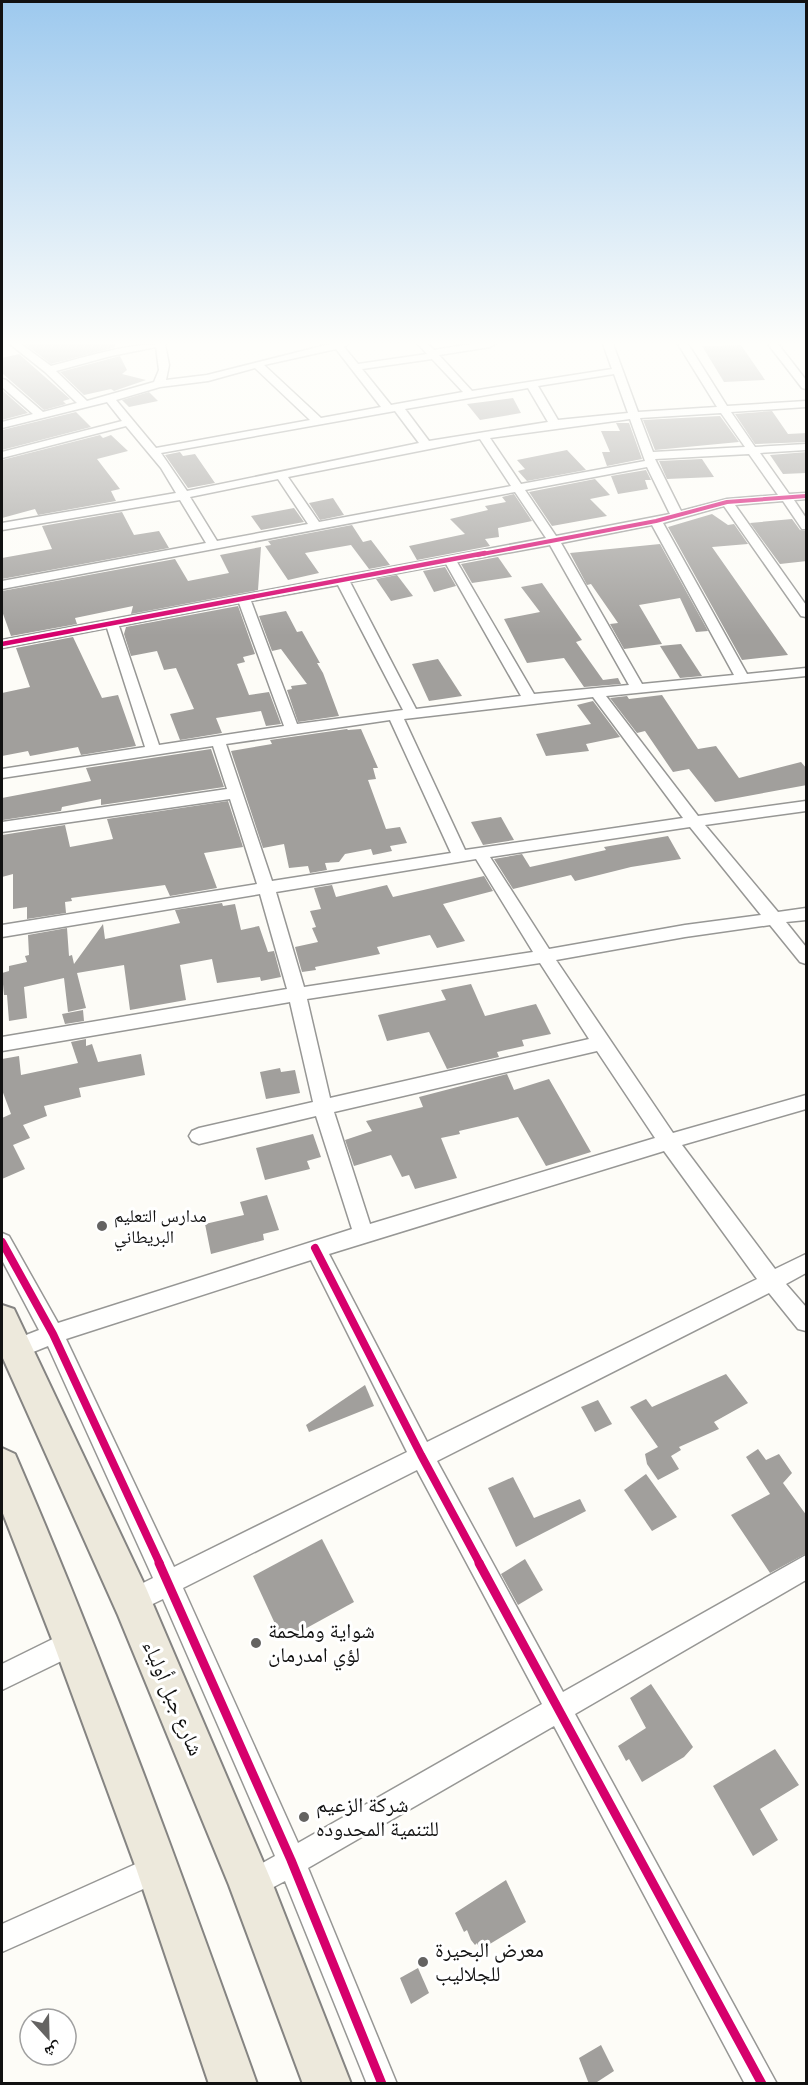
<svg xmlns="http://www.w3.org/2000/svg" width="808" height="2085" font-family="'IBM Plex Serif','Noto Naskh Arabic',serif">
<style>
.building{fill:#a19f9c}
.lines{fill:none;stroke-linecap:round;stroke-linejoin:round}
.minor-casing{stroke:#979795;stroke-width:3}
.primary-casing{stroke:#858482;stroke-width:4}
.minor{fill:#fffffe;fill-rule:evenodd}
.primary{fill:#ede9dc;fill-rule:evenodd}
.cycleway-far3-casing{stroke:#fff;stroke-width:6}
.cycleway-far2-casing{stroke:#fff;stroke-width:8}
.cycleway-far1-casing{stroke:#fff;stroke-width:11}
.cycleway-casing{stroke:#fff;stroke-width:13}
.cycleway-far3{stroke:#d6006c;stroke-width:4}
.cycleway-far2{stroke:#d6006c;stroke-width:4.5}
.cycleway-far1{stroke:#d6006c;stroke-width:8}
.cycleway{stroke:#d6006c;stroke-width:9}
.poi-dot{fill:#646362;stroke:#fff;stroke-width:2}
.labels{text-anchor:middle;stroke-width:6;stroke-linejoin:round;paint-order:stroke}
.poi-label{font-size:18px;fill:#111;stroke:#fff;text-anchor:start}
.near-poi-label{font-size:21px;fill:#111;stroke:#fff;text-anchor:start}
.near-street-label{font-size:21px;fill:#111;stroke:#fff}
</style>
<rect width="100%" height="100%" fill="#fdfcf7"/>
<g class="building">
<path d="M25 344H114L116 347 51 364Z"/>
<path d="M741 345 765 380 724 382 702 346Z"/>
<path d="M19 354 70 399 63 401 66 404 44 410 2 373V358Z"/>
<path d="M120 356 127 370 122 374 146 380 114 391 111 389 84 395 60 372Z"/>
<path d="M2 390 28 413 2 420Z"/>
<path d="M149 392 158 401 129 407 122 400Z"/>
<path d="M513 398 521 413 480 420 467 404Z"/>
<path d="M772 411 788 434 807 433V442L755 444 735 414Z"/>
<path d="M76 412 91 427 2 450V430Z"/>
<path d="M720 416 739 442 655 450 643 420Z"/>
<path d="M616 423H629L642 459 607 466 602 452H610L601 431H620Z"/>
<path d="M100 435 103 438 111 435 128 451 97 459 120 489 111 491 116 501 38 515 35 509 2 518V460Z"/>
<path d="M567 450 586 470 527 481 518 471 525 469 517 460Z"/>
<path d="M180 452 183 456 195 454 215 483 188 488 165 455Z"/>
<path d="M807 452 806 473 783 474 770 455Z"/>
<path d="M702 459 714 477 667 479 659 461Z"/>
<path d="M646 470 651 480H645L648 489 618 494 611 476Z"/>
<path d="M595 479 610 495 590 499 607 516 552 526 529 492Z"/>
<path d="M514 494 532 521 498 528 499 537 485 539 490 546 417 560 409 546 465 534 450 519 488 510 485 506 506 502 502 497Z"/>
<path d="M333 498 344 515 320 520 309 503Z"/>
<path d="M294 508 304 522 261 530 251 516Z"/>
<path d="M122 512 134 535 159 531 169 548 2 579V558L52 549 42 526Z"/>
<path d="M712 514 728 525 734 524 748 544 712 547 788 655 742 660 668 527Z"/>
<path d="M792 519 800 530 807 531V561L780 564 750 523Z"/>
<path d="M352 525 363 542 371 540 390 565 369 569 351 545 305 553 319 573 288 580 265 546 271 545 268 541Z"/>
<path d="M660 544 708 631 696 632 680 598 639 605 662 644 624 649 610 624 618 623 591 584 587 585 570 553Z"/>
<path d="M261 547 258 590 131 614 133 606 75 618 77 624 11 636 2 611V591L175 559 188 581 229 573 220 555Z"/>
<path d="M498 557 512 577 472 583 461 564Z"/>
<path d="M445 567 456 586 434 592 423 571Z"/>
<path d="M397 575 413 596 391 601 376 579Z"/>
<path d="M542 583 582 640 576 642 603 680 618 678 621 684 584 687 564 658 527 663 504 619 540 612 521 587Z"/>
<path d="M238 606 255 654 243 657 245 662 237 664 249 695 269 692 281 724 266 726 261 711 216 718 222 733 180 740 170 714 194 709 176 668 164 670 157 651 131 656 124 634 126 627Z"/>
<path d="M286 611 297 632 302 631 320 663H317L323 673 339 716 298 722 287 690 292 689 291 686 307 684 281 649 272 651 259 616Z"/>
<path d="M73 637 102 698 118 695 136 746 81 755 78 747 30 756 28 751 2 756V693L30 687 16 648Z"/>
<path d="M681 644 702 676 680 678 660 646Z"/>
<path d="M438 659 462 696 429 701 412 664Z"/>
<path d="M662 695 698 749 716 746 739 778 801 762 807 769V785L715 802 689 769 673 772 645 731 637 733 610 698 627 696 629 699Z"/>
<path d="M593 701 620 737 586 744 589 751 546 756 536 734 591 724 577 705Z"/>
<path d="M347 729 348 730 361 729 378 768H373L376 779 368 780 386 829 400 827 407 843 390 846 392 851 373 855 371 849 345 854 339 862 325 863 327 870 310 873 308 866 289 868 284 844 263 848 231 751 272 744 270 740Z"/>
<path d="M211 749 224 787 101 805V799L62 807 61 811 3 820 2 798 91 781 86 768Z"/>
<path d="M228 801 243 847 204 853 217 888 170 896 165 885 71 898 72 901 65 902 66 913 27 919V907L13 909V874L2 877V835L65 825 70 847 113 839 107 819Z"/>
<path d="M501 817 514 840 483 845 471 822Z"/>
<path d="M668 836 681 859 631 867 575 881 571 875 513 889 494 859 522 854 530 867 606 850 604 847Z"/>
<path d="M484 876 493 891 443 904 465 941 437 948 430 935 377 947 380 954 315 967 316 970 302 972 295 947 318 942 312 928 316 927 310 911 321 909 314 888 332 885 336 897 387 885 393 897Z"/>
<path d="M222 903 223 906 235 904 241 930 259 926 268 952 274 951 281 977 261 981 260 977 217 983 212 959 180 965 186 1000 130 1010 124 965 77 973 86 1008 68 1012 64 978 24 987 27 1018 9 1021 7 995H4L2 973 9 971V966L27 962 25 956 29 955 28 935 67 928 69 956 72 955 74 964 103 924 105 939 180 923 175 910Z"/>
<path d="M471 984 485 1016 536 1004 551 1034 522 1040 524 1046 497 1052 499 1057 447 1069 429 1032 387 1041 378 1015 446 1000 441 990Z"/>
<path d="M83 1010 84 1021 65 1024 62 1014Z"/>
<path d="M86 1039V1046L92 1044 98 1062 141 1054 145 1075 79 1088 81 1097 44 1106 47 1116 23 1125 30 1138 13 1145 25 1169 2 1179V1118L11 1114 2 1090V1059L19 1056 21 1075 78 1063 71 1042Z"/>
<path d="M280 1068 281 1072 295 1070 300 1093 266 1099 260 1072Z"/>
<path d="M507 1074 514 1090 549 1079 591 1152 546 1166 518 1117 459 1131 460 1134 441 1138 457 1178 415 1189 409 1175 402 1177 391 1155 354 1166 345 1140 372 1131 366 1121 423 1107 419 1097Z"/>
<path d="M313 1134 321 1157 307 1161 310 1169 265 1180 256 1148Z"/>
<path d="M267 1195 279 1230 263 1234 264 1240 211 1254 205 1224 244 1215 240 1202Z"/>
<path d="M726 1374 748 1403 714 1422 719 1429 679 1447 681 1450 671 1456 679 1469 658 1480 647 1464 645 1454 658 1447 630 1407 646 1399 652 1407Z"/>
<path d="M365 1385 374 1406 309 1432 306 1425Z"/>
<path d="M598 1400 612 1424 595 1432 581 1407Z"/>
<path d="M758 1449 766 1460 779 1454 792 1473 783 1483 807 1516V1553L770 1573 731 1515 770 1494 746 1457Z"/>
<path d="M646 1474 677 1517 652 1531 624 1490Z"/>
<path d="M513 1477 534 1518 580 1499 586 1511 516 1547 488 1488Z"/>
<path d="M322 1539 354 1602 283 1641 253 1576Z"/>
<path d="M525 1559 543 1590 518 1605 501 1574Z"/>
<path d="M651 1684 693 1747 684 1757 642 1782 629 1759 626 1761 618 1746 646 1728 630 1698Z"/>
<path d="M775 1749 799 1785 760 1809 778 1840 753 1856 713 1786Z"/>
<path d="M506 1880 526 1922 480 1950 477 1943 475 1945 471 1940 467 1930 464 1932 455 1913Z"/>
<path d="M418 1968 429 1993 411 2004 400 1978Z"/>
<path d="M601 2045 614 2071 594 2084H589L579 2058Z"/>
</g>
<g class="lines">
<defs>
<g id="minor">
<path d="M10 344H21L51 366C89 356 125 344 165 344L169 365 166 380 207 375 330 344H348L344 347 358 364 427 354 418 344H428L434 350 471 344H495L490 347 439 355 472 391 612 369 603 344H613L638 412 717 407 678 344H688L727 406 806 401V407L731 412 755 447 806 444V450L760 453 789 494 806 493V499L794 500 806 518V529H802L783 501 735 505 806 605V617L801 616 724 506 663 523 747 674 806 668V676L606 696 698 816 806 801V811L705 825 778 912 806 908V920L786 922 806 947V964L800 962 770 925 685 937 556 960 673 1133 806 1095V1109L682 1145 775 1269 806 1254V1273L786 1284 806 1307V1331L798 1329 769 1293 437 1461 563 1692 806 1555V1580L575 1714 777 2084H745L554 1726 308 1868 397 2084H367L285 1881 251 1899 241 1895 237 1885 241 1875 275 1856 163 1599 132 1614 123 1611 120 1602 123 1593 153 1578 48 1346 16 1359 8 1356 5 1349 8 1342 39 1330 2 1260V1233L9 1236 58 1323 352 1229 316 1116 199 1144 192 1141 189 1136 192 1131 199 1128 313 1102 290 1002 2 1051V1037L287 989 260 894 2 937V925L257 884 230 799 2 832V822L227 789 213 746 2 778V769L145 747 107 628 2 648V640L546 538 515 492 2 589V581L206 543 180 500 2 530V523L176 493 161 468 126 426 2 458V452L122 421 107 402 2 428V422L33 414 2 387V379L6 380 43 412 77 403 45 372ZM156 347 159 370 154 382 87 401 56 371 111 356ZM336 349 381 407 321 418 264 365ZM432 359 463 392 391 405 362 369ZM255 368 310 420 156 448 116 400 160 387 208 381ZM614 374 628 413 558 420 538 386ZM528 388 548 422 429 441 405 409ZM395 411 419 443 187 491 161 453ZM721 413 745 447 653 452 640 418ZM630 419 645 461 521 484 490 438ZM480 439 511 486 319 522 288 477ZM749 454 778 495 727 499 681 511 655 459ZM647 467 670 514 556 536 525 490ZM278 479 308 524 217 541 190 497ZM652 525 734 675 642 684 561 543ZM550 545 629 685 534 694 457 562ZM446 564 521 696 416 709 350 582ZM338 585 403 710 297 724 251 601ZM239 603 284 726 159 745 119 626ZM593 697 683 818 465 850 404 719ZM390 720 451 853 272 881 226 744ZM690 827 761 915 685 925 549 949 490 857ZM476 859 533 952 304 987 276 892ZM540 963 589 1039 330 1098 307 999ZM597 1051 655 1138 370 1224 334 1112ZM664 1151 757 1279 427 1442 329 1254ZM311 1260 407 1452 174 1567 66 1339ZM417 1470 542 1704 298 1843 183 1588Z"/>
<path d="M768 344H778L806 380V389L802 388Z"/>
<path d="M73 1629 82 1633 86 1642 82 1651 2 1690V1664Z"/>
<path d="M158 1854 168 1858 172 1868 168 1878 2 1952V1924Z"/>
</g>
<g id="primary">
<path d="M2 1305 14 1309 146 1588 273 1885 351 2084H303L229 1885 118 1615 2 1356Z"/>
<path d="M2 1448 15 1454C104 1660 181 1872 257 2084H209L136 1868 53 1642 2 1511Z"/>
</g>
</defs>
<use href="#minor" class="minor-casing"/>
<use href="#primary" class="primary-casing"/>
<use href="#minor" class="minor"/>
<use href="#primary" class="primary"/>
<defs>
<path id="cycleway-far3" d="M477 555 656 521 727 502 806 496"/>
<path id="cycleway-far2" d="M2 644 485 553"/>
<g id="cycleway-far1">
<path d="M2 1242 53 1334 160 1564"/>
<path d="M315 1248 421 1455 480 1564"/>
</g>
<g id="cycleway">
<path d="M159 1563 291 1860 382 2084"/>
<path d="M479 1563 762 2084"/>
</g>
</defs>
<use href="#cycleway-far3" class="cycleway-far3-casing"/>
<use href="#cycleway-far2" class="cycleway-far2-casing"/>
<use href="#cycleway-far1" class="cycleway-far1-casing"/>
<use href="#cycleway" class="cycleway-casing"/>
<use href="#cycleway-far3" class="cycleway-far3"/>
<use href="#cycleway-far2" class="cycleway-far2"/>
<use href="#cycleway-far1" class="cycleway-far1"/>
<use href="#cycleway" class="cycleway"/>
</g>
<linearGradient id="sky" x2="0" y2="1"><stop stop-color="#9dc9ee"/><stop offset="0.54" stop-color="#fefefb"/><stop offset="1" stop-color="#fefefb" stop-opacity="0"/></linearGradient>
<rect width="808" height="636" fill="url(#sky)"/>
<g class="poi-dot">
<circle cx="102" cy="1226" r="6"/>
<circle cx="256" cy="1643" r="6"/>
<circle cx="304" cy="1817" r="6"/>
<circle cx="423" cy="1962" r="6"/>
</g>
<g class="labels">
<g class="poi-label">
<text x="114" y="1222">مدارس التعليم<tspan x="114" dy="21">البريطاني</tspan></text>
</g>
<g class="near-poi-label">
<text x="268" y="1638">شواية وملحمة<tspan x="268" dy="24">لؤي امدرمان</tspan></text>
<text x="316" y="1812">شركة الزعيم<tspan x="316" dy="24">للتنمية المحدوده</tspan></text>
<text x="435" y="1957">معرض البحيرة<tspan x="435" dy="24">للجلاليب</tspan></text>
</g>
<g class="near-street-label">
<text transform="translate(173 1698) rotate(67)" y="7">شارع جبل أولياء</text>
</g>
</g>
<rect width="808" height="2085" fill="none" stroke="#111111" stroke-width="6"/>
<g transform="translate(48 2037) rotate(158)"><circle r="28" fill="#ffffff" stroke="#a0a0a0" stroke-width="1.5"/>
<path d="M0-4.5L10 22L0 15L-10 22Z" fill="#646362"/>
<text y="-9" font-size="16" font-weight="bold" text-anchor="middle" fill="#111111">ش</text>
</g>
</svg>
